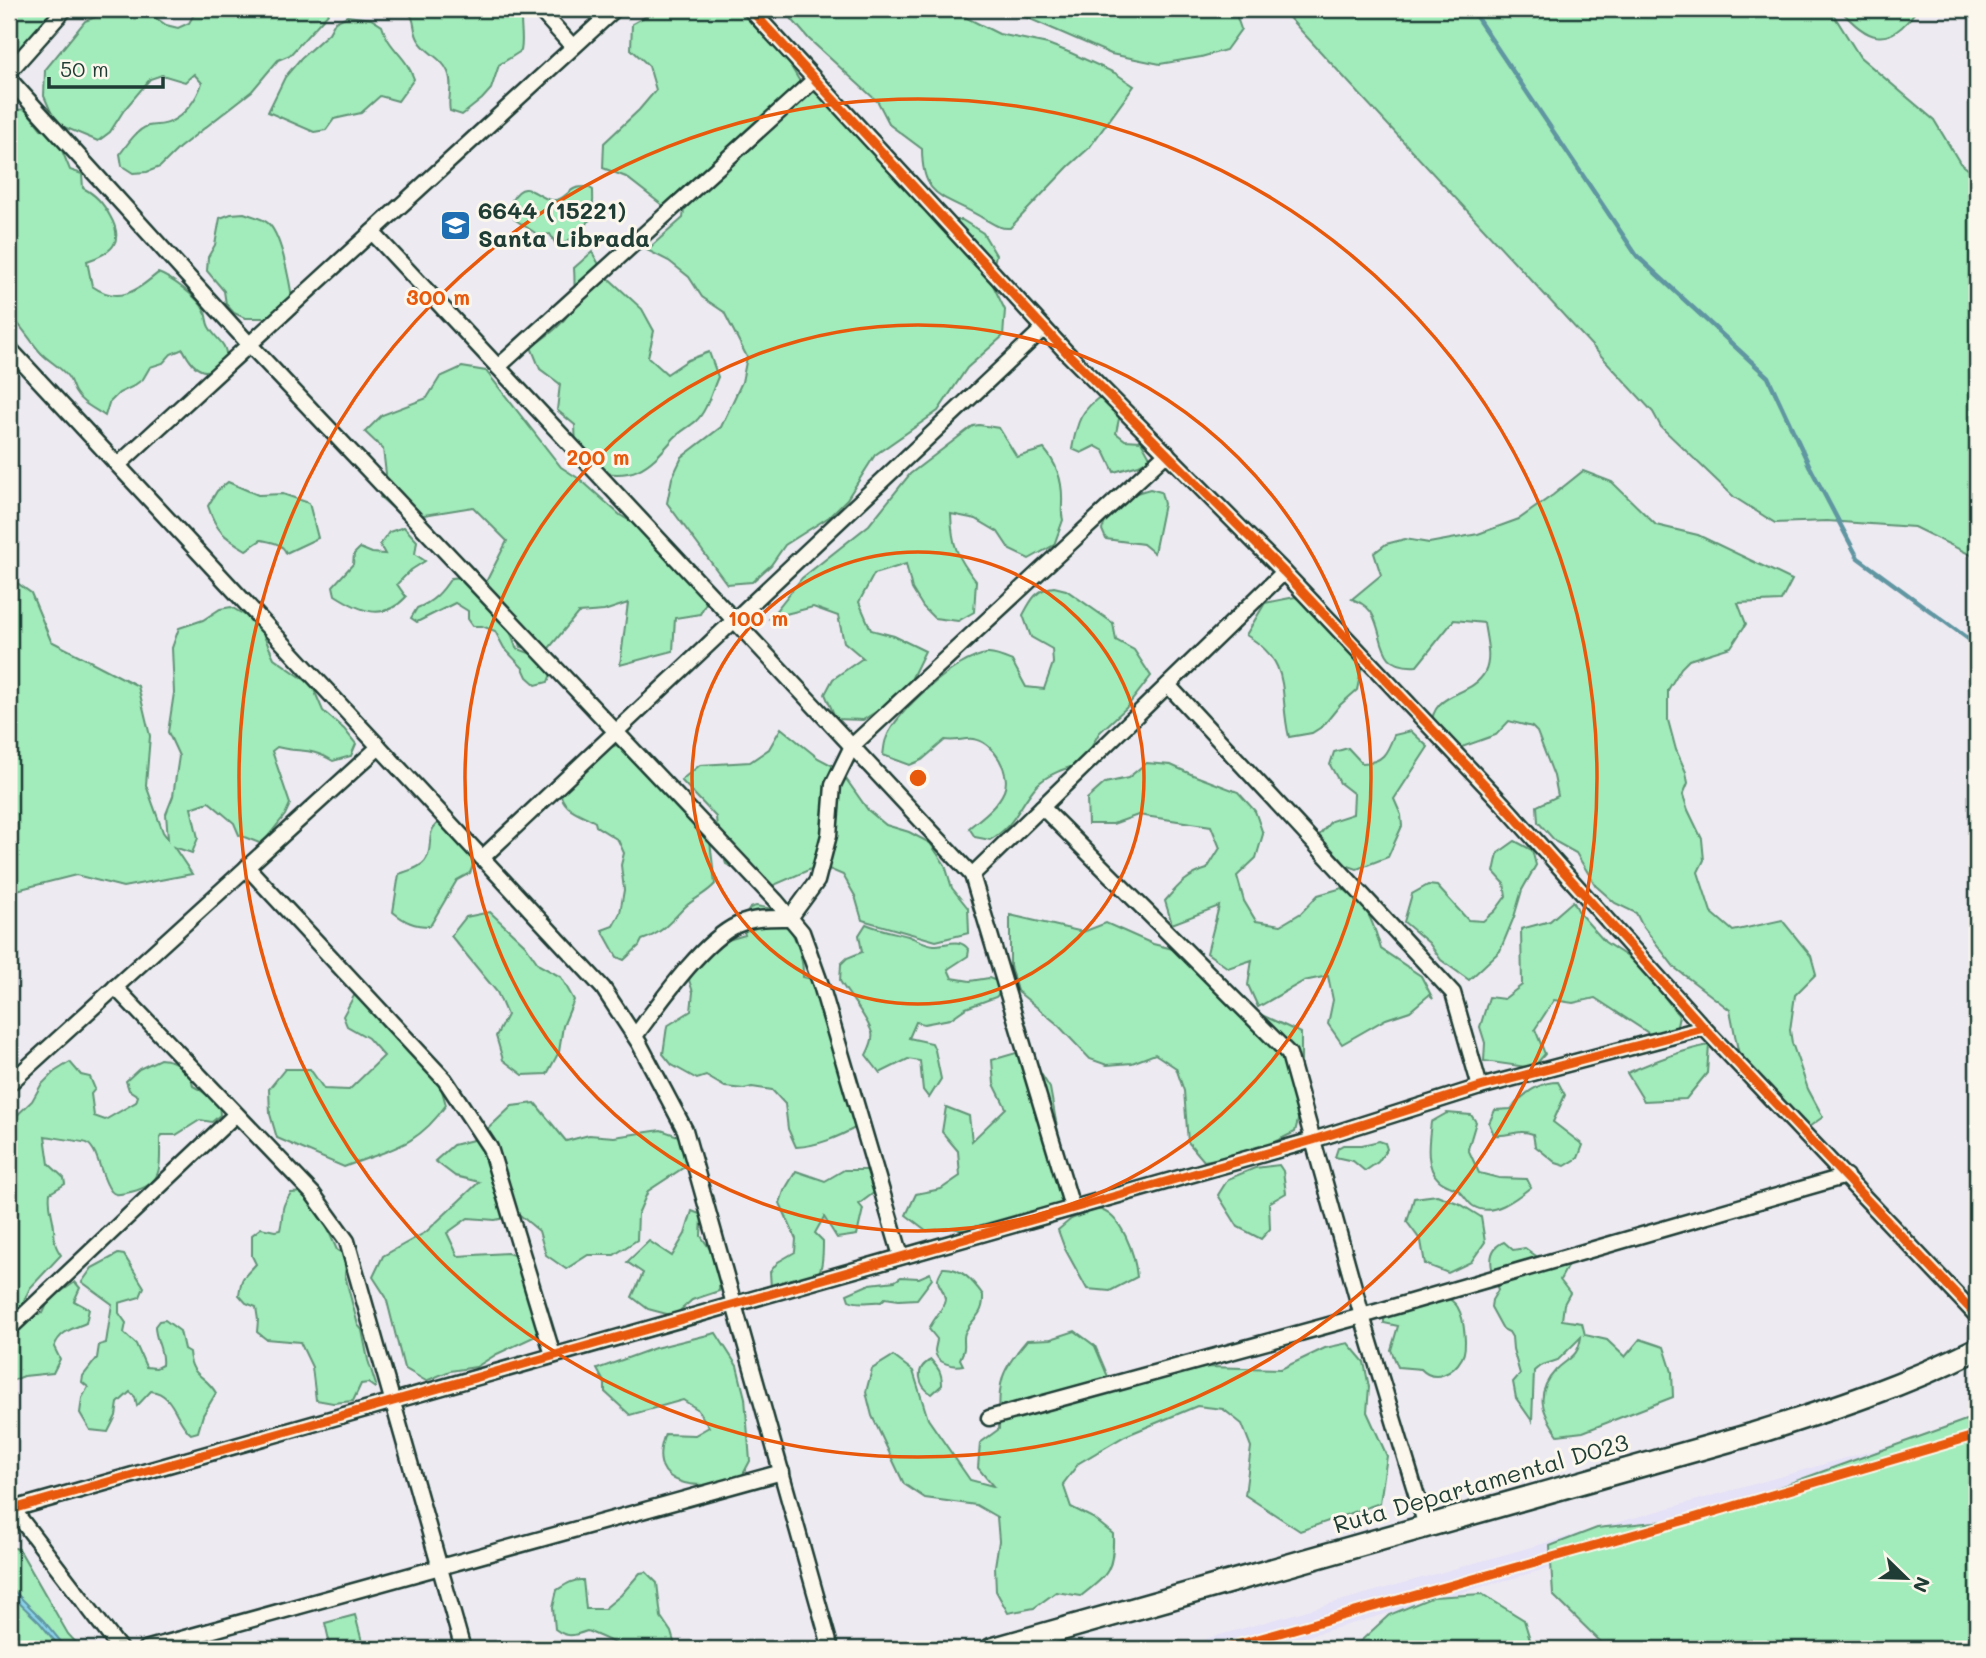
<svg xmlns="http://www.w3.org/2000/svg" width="1986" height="1658" font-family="Mali,sans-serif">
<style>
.built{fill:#e5e1f6}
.green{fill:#a2ebba;stroke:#609477;stroke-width:2}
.water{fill:#89d1ea;stroke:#5f96a1;stroke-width:2}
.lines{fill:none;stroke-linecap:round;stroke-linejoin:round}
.stream{stroke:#5f96a1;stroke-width:4.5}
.minor-casing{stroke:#1f3d34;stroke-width:19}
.primary-casing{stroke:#1f3d34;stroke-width:26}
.minor{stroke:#fbf7ec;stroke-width:14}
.primary{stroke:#fbf7ec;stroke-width:21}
.cycleway-casing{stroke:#fbf7ec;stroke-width:13}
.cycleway{stroke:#e8590c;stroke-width:9}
.ring{fill:none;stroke:#e8590c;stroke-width:3.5}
.labels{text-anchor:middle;stroke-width:6;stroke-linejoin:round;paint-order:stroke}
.poi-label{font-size:24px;font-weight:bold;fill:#1f3d34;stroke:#fbf7ec;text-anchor:start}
.street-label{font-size:24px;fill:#1f3d34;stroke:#fbf7ec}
.centre{fill:#e8590c;stroke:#fbf7ec;stroke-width:3.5}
.ring-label{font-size:21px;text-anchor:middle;font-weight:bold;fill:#e8590c;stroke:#fbf7ec;stroke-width:6;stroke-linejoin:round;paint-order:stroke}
</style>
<rect width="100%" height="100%" fill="#eeeaf2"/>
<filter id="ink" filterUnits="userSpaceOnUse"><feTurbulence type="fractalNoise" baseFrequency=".0143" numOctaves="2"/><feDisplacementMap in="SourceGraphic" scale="14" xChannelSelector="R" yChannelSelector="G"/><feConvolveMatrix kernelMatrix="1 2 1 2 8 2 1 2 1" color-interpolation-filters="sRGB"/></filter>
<g filter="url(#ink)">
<path class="built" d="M1977 1421V1447L1262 1649H1170Z"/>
<g class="green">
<path d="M9 9H53L39 34 17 50 9 48Z"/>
<path d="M117 9 146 11 166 25 178 28 189 23 197 9H332L290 55 278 60 252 91 179 148 160 167 147 172 133 173 122 166 120 154C127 145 136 130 148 126 155 124 163 126 170 122 185 115 197 99 202 83L194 74 185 82 162 75 150 79 124 110 110 132 98 141 64 127 54 119 44 96 45 70 85 21Z"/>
<path d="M406 9H522C519 24 524 36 521 51L499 65 491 89 482 99 462 115 450 111C447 98 454 85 448 72 442 57 425 53 418 39 412 28 417 20 406 9Z"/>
<path d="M659 9H755L782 39 789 63 802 85 844 110 912 181 919 206 937 220H962L983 233 996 255 990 279 1005 310 1003 336 967 368 938 411 875 455 847 499 829 517 785 545 771 565 752 582 727 584 667 503 672 478 682 457 721 427 742 382 747 357 724 312 702 297 689 277 669 261 647 250 683 218 686 193 666 208 626 177 603 168 604 143 639 110 656 90 649 66 631 49 632 24Z"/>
<path d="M783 9H949L999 34 1048 44 1071 53 1115 73 1134 86 1089 148 1068 167 1010 228C998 229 991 222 981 217 945 195 922 200 922 149L890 125 878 102 809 39Z"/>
<path d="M1007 9H1234L1241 29 1226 50 1201 57 1160 64 1111 54Z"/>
<path d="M1281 9H1827L1833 14 1860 57 1934 120 1960 163 1977 176V558L1914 527 1827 521 1775 523 1734 497 1661 427 1653 412Z"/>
<path d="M1840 9H1914L1915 12C1888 50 1866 40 1840 9Z"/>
<path d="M347 16 371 19 382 26C389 50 406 55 414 79L398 101 380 96 361 113 334 119 326 130 314 132 268 112 285 77 301 58 329 33 335 22Z"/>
<path d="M25 109 41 129 52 133 59 143 70 170 82 174 83 188C96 195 103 203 110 216 125 242 112 253 87 261L92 286C119 305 136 291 158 273 170 277 199 298 204 310 207 315 206 322 209 327 217 342 225 339 227 359 207 379 195 373 183 349L171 354 163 363 150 367 143 379 132 387 119 393 109 403 105 416C95 409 81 403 75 392 72 387 72 382 68 377 61 367 48 361 40 352 29 339 21 325 9 314V111Z"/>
<path d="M588 187 593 190C595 225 585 228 558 248L550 234 540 236 514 219 512 200C526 177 535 197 551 200 563 202 567 191 576 188 580 187 584 187 588 187Z"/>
<path d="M244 213C252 216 263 218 269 224 281 236 289 279 292 297L271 318H245L234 313 226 304 224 291 207 271 208 257 215 245 220 218 231 214Z"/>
<path d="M592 252 605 275 642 309 654 331 648 357 667 374 688 360 709 352 718 377C712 390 707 411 696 421 689 427 681 431 674 438 647 470 632 481 590 470L576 449 575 425 557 410 560 384 540 369 531 347C568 321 577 314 574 268Z"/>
<path d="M462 367 486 371 561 467 581 480 620 515 662 540 708 599 700 614 675 618 673 651 620 665 628 603 604 611 578 613 546 652 521 647 513 623 485 584 507 541 473 507 424 515 398 513 380 497 386 474 383 449 365 432 382 415 427 398 440 377Z"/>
<path d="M1104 394 1120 414 1116 433 1125 440 1141 441 1151 459 1139 465 1114 472 1104 451 1095 446 1081 453 1072 449C1077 422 1080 410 1104 394Z"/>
<path d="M979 425 999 428 1017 457 1044 449C1058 465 1063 482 1062 503 1062 510 1061 513 1063 520L1054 545 1029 559 1010 550 998 532 976 519 951 514C952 546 957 557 976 581L974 612 958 621 934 618 923 607 912 589 906 564 874 574 859 602 871 630 894 636 925 651 904 694 863 720 836 719 825 694 833 679 863 658 844 642 838 616 813 607 770 618 802 578 869 525 910 474 973 426Z"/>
<path d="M1583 471 1612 482 1656 525 1698 535 1792 580 1781 601 1738 603 1746 624 1731 647 1689 660 1681 668 1668 690V720L1676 750 1686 772 1688 783 1683 795 1688 810 1702 839 1704 860 1698 872 1711 912 1733 931 1782 920 1811 956 1816 974 1795 995 1790 1030 1792 1043 1808 1089 1823 1117 1803 1131 1740 1060 1730 1010 1675 968 1642 925 1636 913 1615 903 1596 886 1576 853 1556 842 1538 822 1537 806 1558 796 1554 776 1537 732 1532 727 1509 721 1496 735 1448 752C1436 746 1430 742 1431 728 1432 689 1470 699 1485 672 1492 658 1486 638 1484 623L1454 620 1417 666C1375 669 1386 636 1371 612 1366 605 1359 602 1352 599L1381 575 1374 553 1386 544 1405 539 1429 543 1478 534 1519 519 1553 495Z"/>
<path d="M228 482 258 495 283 494 309 503 318 538 286 553C283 543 270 542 261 540L246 550C224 537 216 531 208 506L217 491Z"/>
<path d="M1150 489 1161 492 1164 504 1154 553 1143 544 1106 539 1102 530C1112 500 1121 497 1150 489Z"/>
<path d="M404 527 417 541 415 554 425 561 411 570 397 584 406 597C383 622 360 611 335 595L333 586 353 564 354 554 360 548 372 553 385 554 380 545 389 532Z"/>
<path d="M9 577 31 593 51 641 138 686 150 736 146 785 163 832 168 839 166 814 173 796 179 756 168 732 174 693 172 648 179 628 203 620 220 609 231 607 258 623 274 658 312 685 323 711 344 729 356 744 351 756 333 761C311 747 300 753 277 747L272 751 290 804 285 815 262 844 239 835 234 823 209 802 191 808 198 838 192 853 174 847 192 874 123 887 76 875 9 892Z"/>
<path d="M463 577C482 594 511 623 516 648L537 656 551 674 548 682 536 685 527 677 523 668 504 648 495 631 482 626H473L468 619V611L455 603 417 622 411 618 417 608C433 602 442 592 451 578Z"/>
<path d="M1054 587 1066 590 1113 623 1116 640 1134 650 1151 676 1126 708 1099 733 1083 763C1067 768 1049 773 1037 785 1018 806 1017 824 990 840L975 837 969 828C982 817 997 807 1004 791 1012 773 993 741 973 739 964 738 955 742 945 740L922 760 910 765 883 755C884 750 884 744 886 739 895 712 957 657 987 654 994 653 1005 658 1012 661L1026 687 1044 689 1053 663 1052 649 1031 637 1023 615C1031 600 1036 589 1054 587Z"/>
<path d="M1295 597 1327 615 1362 666 1357 690 1340 705 1323 726 1312 733 1289 737C1278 692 1294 664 1246 635L1265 603Z"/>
<path d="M781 728 818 758 839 769 868 810 886 825 909 832 930 843 945 865 952 888 968 908 969 933 936 941 862 920 855 896 843 875 820 865 772 886 726 864 718 840 716 817 681 780 700 765 750 762 769 749Z"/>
<path d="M1411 731 1428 747 1394 799 1401 815 1402 826 1388 857 1357 869 1328 859 1316 839 1331 821 1353 814 1354 794 1340 783 1330 765 1334 752 1348 748 1362 763C1383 763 1387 753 1394 735Z"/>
<path d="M625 743 709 833 715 884C706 894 695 898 685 907 670 922 663 933 642 940L639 946 624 960 617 957 602 930 613 926 620 913 624 890 621 865 624 853 618 840 596 826 595 822C581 813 562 810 560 791 581 770 594 749 625 743Z"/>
<path d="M1146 763 1171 765 1193 775 1238 792 1255 811 1263 834 1256 858 1237 876 1244 901 1256 921 1281 925 1301 913 1318 895 1342 888C1368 907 1372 918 1381 949L1421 976 1433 999 1429 995 1410 1011 1386 1019 1342 1044 1328 1024 1333 1000 1328 976 1304 981 1258 1007 1248 985 1252 960 1228 968 1207 953 1219 906 1172 924 1165 901C1178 886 1187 875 1207 869L1220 848 1211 826 1138 815 1113 824H1088L1087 799 1105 783 1128 778Z"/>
<path d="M443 820 479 851 470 873 457 880 430 926C414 926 405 922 393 912L399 874C408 871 420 868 425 861 435 848 423 829 443 820Z"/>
<path d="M1515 841 1532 850 1536 865 1522 890 1514 917 1500 951 1469 980 1441 960 1429 943 1404 922 1412 894 1428 885 1437 886 1468 920 1483 921 1495 911 1506 896 1504 883 1494 872 1498 853Z"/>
<path d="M1573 901 1580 914 1605 942 1640 965 1679 1016 1675 1036 1650 1034 1595 998 1573 1003 1554 1000 1535 1029 1545 1054 1533 1068 1484 1061 1485 1043 1480 1027 1489 997 1504 999 1522 985 1521 929 1550 921Z"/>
<path d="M756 906 777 910C792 929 804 952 803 977L816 980 857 1127C838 1137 818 1146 796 1147L788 1129 785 1104 772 1090 752 1087 744 1089 725 1087 706 1076 697 1079 672 1065 663 1054 667 1026 691 1011 693 992 689 980 703 954 728 940 745 935C742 923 743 918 750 908Z"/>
<path d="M490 912 525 945 539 965 561 977 574 1000 563 1026 559 1052 547 1074 523 1075 503 1060 496 1036 507 1015 497 992 451 936 466 917Z"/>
<path d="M1010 915 1083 932 1106 923 1153 944 1177 950 1195 966 1210 987 1231 1001 1301 1033V1108L1295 1132 1251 1153 1204 1161 1188 1142 1184 1091 1176 1068 1155 1054 1132 1063 1107 1065 1090 1059 1056 1023 1017 991 1010 966Z"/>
<path d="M866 924C880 930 893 932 908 936 916 939 925 944 934 945 948 945 960 937 969 950L968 956 948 969 952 978 970 981 989 978 1007 985 996 997 966 1008 950 1019 924 1024 916 1022 909 1038 932 1043 935 1050 941 1079 929 1098 923 1090 920 1061 908 1059 880 1073 866 1055C869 1049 874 1040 872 1033 868 1018 848 995 840 981L841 964 847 958 862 952 859 935Z"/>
<path d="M355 994 377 1004 439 1080 446 1105C417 1147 390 1149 344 1167L277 1138 270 1114 269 1089 285 1069H310L324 1089 349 1090 384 1056 368 1038 347 1026 343 1016Z"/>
<path d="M1709 1045 1707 1073 1686 1099 1644 1101 1627 1073C1652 1062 1683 1050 1709 1045Z"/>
<path d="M1016 1053 1036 1066 1050 1088 1059 1138 1057 1146 1072 1195 1056 1216 976 1233 952 1228 927 1231 906 1215 916 1194 941 1189 960 1176 958 1151 942 1132 946 1107 969 1116 972 1141 1006 1108 994 1084 992 1060Z"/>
<path d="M160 1059C176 1060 191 1069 193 1086 204 1091 209 1097 219 1104L220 1115 212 1122 200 1120 176 1135H162L160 1139C160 1171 163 1186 126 1193 120 1194 115 1196 111 1191 101 1180 99 1150 87 1143 85 1142 51 1137 45 1136L49 1164 64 1178 65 1184 50 1193C48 1207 53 1215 54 1228 55 1241 53 1243 61 1255L30 1288 20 1309H9V1123L32 1101 41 1085 54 1072 70 1062 81 1075 90 1077 95 1089 91 1094 94 1116 105 1120 136 1102 138 1096 129 1090 126 1081 139 1069Z"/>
<path d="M1558 1082 1565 1095 1553 1122 1583 1145 1578 1158 1565 1166 1556 1163 1535 1146 1533 1134C1517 1128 1511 1137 1494 1135L1489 1123 1495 1110 1511 1109C1523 1094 1538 1082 1558 1082Z"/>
<path d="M535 1103 566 1141 589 1135 614 1137 661 1130 684 1138 692 1162 648 1191 638 1214 637 1240 614 1255H588L566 1269 546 1255 539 1231 520 1215 495 1220 468 1218 447 1233 458 1256 507 1253 530 1260 535 1286 531 1311 540 1334 497 1354 476 1367 450 1371 426 1381 404 1368 386 1297 373 1277 383 1256 426 1232 479 1182 455 1176 435 1161 453 1145 477 1139 512 1106Z"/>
<path d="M1447 1113 1471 1115 1476 1122 1468 1149 1479 1173 1499 1178 1527 1179 1531 1187C1516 1199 1492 1218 1473 1206 1467 1202 1464 1194 1458 1190 1451 1186 1444 1185 1439 1180 1424 1166 1429 1140 1431 1122Z"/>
<path d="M1379 1141 1385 1143 1387 1149 1378 1162 1365 1171 1353 1161 1335 1157 1338 1148 1343 1145H1362Z"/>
<path d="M1279 1165 1283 1171 1286 1193 1269 1203 1270 1229 1261 1239 1238 1227 1218 1195 1228 1179 1255 1168Z"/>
<path d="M844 1170H868L879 1189 859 1204 863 1209 857 1235 837 1238 824 1217 815 1233 823 1241C823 1279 818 1281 786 1298L771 1288 770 1272 778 1262 795 1252 796 1239 780 1203 784 1191 796 1171 825 1181Z"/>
<path d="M305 1192 318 1207 337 1250 342 1253 346 1262 345 1275 350 1295 358 1325 362 1330 368 1360 376 1385 375 1388 368 1383 361 1384 353 1401 333 1403 316 1400 312 1367 300 1342 266 1339 257 1332 258 1320 256 1307 246 1303 239 1295C242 1274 243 1279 256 1264L252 1256V1235L261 1228 275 1231 280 1230C285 1212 278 1211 291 1193Z"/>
<path d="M1437 1195 1460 1204 1481 1217 1485 1242 1471 1262 1448 1273 1425 1264 1421 1241 1407 1222 1414 1198Z"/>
<path d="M1097 1209C1122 1213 1135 1255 1137 1277L1110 1291 1087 1289 1065 1249 1058 1230 1071 1219Z"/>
<path d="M692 1211 702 1215 701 1236 720 1264 719 1291 692 1300 674 1316 648 1309 632 1297 643 1273 627 1262 649 1241 672 1256 685 1234Z"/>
<path d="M1504 1242 1513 1250 1525 1248 1539 1258H1566L1568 1265 1560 1280 1570 1293 1564 1304 1562 1320 1582 1323 1585 1335 1607 1340 1625 1357 1640 1339 1664 1347 1672 1372 1673 1397 1583 1432 1558 1435C1542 1412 1534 1394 1556 1370 1569 1357 1578 1358 1581 1337L1558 1360 1540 1366 1534 1371 1532 1421 1516 1398 1513 1382 1520 1374 1513 1349 1512 1337 1509 1332 1503 1329 1491 1307 1492 1300 1498 1290C1493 1274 1483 1250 1504 1242Z"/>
<path d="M118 1254 124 1255 144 1287 140 1297 119 1303V1313L126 1323 124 1333 136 1344 146 1367 156 1368 162 1365C164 1349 155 1341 155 1326L159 1321 165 1320 180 1331 184 1349 189 1352C191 1378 205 1374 216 1393L203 1415 198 1432 191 1434C175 1421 175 1394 151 1391L137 1406 135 1397 130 1392 118 1403 116 1416 108 1432 90 1430 80 1413 82 1398 88 1387 82 1382 83 1376 97 1358 99 1345 106 1343 112 1304 82 1282 92 1268Z"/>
<path d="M943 1268C961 1267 973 1281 983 1295 984 1316 973 1317 966 1331 962 1337 965 1342 964 1348 964 1352 961 1356 960 1359L963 1365C954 1367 936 1364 935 1351 935 1347 937 1343 937 1339L929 1329C933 1319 945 1308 945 1299 944 1284 931 1286 943 1268Z"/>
<path d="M930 1273 932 1279 917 1299 899 1300 885 1298 881 1302C870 1301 858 1305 849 1300L847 1294 870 1284 895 1281 901 1277 919 1278Z"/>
<path d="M75 1282 80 1288 74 1301 89 1309 86 1323C72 1329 60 1331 54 1347L60 1359 53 1373 24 1376 9 1382V1342L27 1316 43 1313 49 1300Z"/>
<path d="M1446 1296C1449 1299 1456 1303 1458 1308 1464 1318 1468 1348 1462 1358 1453 1374 1434 1383 1421 1369L1398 1367 1391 1350 1398 1326 1384 1323V1319L1415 1304 1430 1305Z"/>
<path d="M1075 1331 1095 1346 1114 1391 1136 1382 1208 1367 1281 1369 1325 1348 1348 1343 1364 1362 1369 1387 1367 1412 1387 1456 1380 1503 1300 1531 1245 1495 1251 1447 1242 1424 1223 1409 1197 1406 1125 1436 1079 1463 1063 1484 1071 1507 1093 1518 1113 1534C1114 1570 1109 1574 1081 1596L1056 1592 1034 1608 1008 1613 996 1591 995 1566 999 1541 997 1517 976 1505 925 1498 904 1484 872 1416 866 1392 872 1369 893 1356 913 1371 928 1419 970 1480 993 1486 978 1468 980 1443 999 1429C1000 1383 996 1376 1027 1340L1051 1339Z"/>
<path d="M716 1333 737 1366 745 1398 750 1461 740 1480C703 1490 643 1490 665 1434L695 1435 709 1427 697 1409 683 1400 630 1415 605 1392V1384L597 1369 655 1348Z"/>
<path d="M931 1360C939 1369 942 1373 942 1385L932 1394C918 1386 914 1368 931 1360Z"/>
<path d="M1977 1416V1649H1608L1553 1595 1550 1546 1597 1528 1693 1518Z"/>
<path d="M9 1547 19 1549 68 1634 82 1649H9Z"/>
<path d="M646 1572 657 1583 661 1617 671 1632 676 1649H623C617 1643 597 1635 587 1631 573 1636 567 1638 555 1629L553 1607 557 1590C565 1585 573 1579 583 1580L586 1609H604L621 1595 640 1573Z"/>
<path d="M1482 1594 1524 1620 1533 1649H1352L1389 1615 1433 1597Z"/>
<path d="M355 1615 364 1649H331L325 1623Z"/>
</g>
<path class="water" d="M9 1586 43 1620 67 1649H61L40 1623 9 1593Z"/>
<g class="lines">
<path class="stream" d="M1471 9 1637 256 1768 377 1810 467 1858 558 1971 641 1977 642"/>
<defs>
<g id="minor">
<path d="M539 9 573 47"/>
<path d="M750 9 1067 353 1284 572 1503 804 1704 1028 1977 1316"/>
<path d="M9 72 65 9"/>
<path d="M9 79 249 344 776 901 802 932 821 985 901 1256"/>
<path d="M372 232 972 875 1072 1207"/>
<path d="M9 348 603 988 639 1043 685 1130 831 1649"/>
<path d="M498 367 814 80"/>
<path d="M118 465 615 9"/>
<path d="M1168 685 1453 993 1480 1087"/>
<path d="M1042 807 1289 1054 1362 1316 1426 1526"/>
<path d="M482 858 1044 328"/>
<path d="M247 867 445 1080 490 1148 553 1355"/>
<path d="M972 875 1284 572"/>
<path d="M115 987 313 1194 347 1241 463 1649"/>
<path d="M635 1036C658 1005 702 941 737 925 754 917 772 918 790 918L817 881 829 835 833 785 852 746 1167 453"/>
<path d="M9 1084 379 747"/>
<path d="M9 1329 236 1114"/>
<path d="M989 1418 1362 1316 1846 1176"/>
<path d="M9 1504 120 1649"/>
<path d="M13 1509 1313 1140 1480 1087 1704 1028"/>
<path d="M145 1649 782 1472"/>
</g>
<path id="primary" d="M992 1649 1753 1434C1829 1410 1905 1385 1977 1349"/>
</defs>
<use href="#minor" class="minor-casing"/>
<use href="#primary" class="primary-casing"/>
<use href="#minor" class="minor"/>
<use href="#primary" class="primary"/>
<defs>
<g id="cycleway">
<path d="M750 9 1067 353 1284 572 1503 804 1704 1028 1977 1316"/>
<path d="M13 1509 1313 1140 1480 1087 1704 1028"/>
<path d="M1222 1649 1693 1518 1977 1435"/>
</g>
</defs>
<use href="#cycleway" class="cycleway-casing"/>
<use href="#cycleway" class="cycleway"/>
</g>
</g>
<g class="ring">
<circle cx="918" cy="778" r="226"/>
<circle cx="918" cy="778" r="453"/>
<circle cx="918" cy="778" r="679"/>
</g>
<defs>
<symbol id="school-square" viewBox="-11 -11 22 22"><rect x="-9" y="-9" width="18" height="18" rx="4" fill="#1f6fb2" stroke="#fbf7ec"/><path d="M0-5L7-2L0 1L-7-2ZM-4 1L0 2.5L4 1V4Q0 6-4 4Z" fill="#fff"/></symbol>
</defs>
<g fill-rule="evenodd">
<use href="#school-square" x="438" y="208" width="35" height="35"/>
</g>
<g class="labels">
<g class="poi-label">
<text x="478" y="219">6644 (15221)<tspan x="478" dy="28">Santa Librada</tspan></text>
</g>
<g class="street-label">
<text transform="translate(1481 1484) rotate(-16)" y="8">Ruta Departamental D023</text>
</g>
</g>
<circle cx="918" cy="778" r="10" class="centre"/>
<g class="ring-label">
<text x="438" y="305">300 m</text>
<text x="598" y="465">200 m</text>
<text x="758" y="626">100 m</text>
</g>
<rect width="1986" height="1658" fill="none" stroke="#fbf7ec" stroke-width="35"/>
<rect x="18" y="18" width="1951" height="1623" fill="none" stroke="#1f3d34" stroke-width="2.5" filter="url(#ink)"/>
<g transform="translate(1906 1578) rotate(113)" stroke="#fbf7ec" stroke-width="5" paint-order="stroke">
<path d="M0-5L12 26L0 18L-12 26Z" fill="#1f3d34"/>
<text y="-10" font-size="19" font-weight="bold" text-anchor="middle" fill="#1f3d34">N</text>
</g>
<path d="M49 77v10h114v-10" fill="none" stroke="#1f3d34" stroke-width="3.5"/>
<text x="60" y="77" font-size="21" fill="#1f3d34" stroke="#fbf7ec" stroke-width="5" paint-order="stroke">50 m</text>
</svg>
